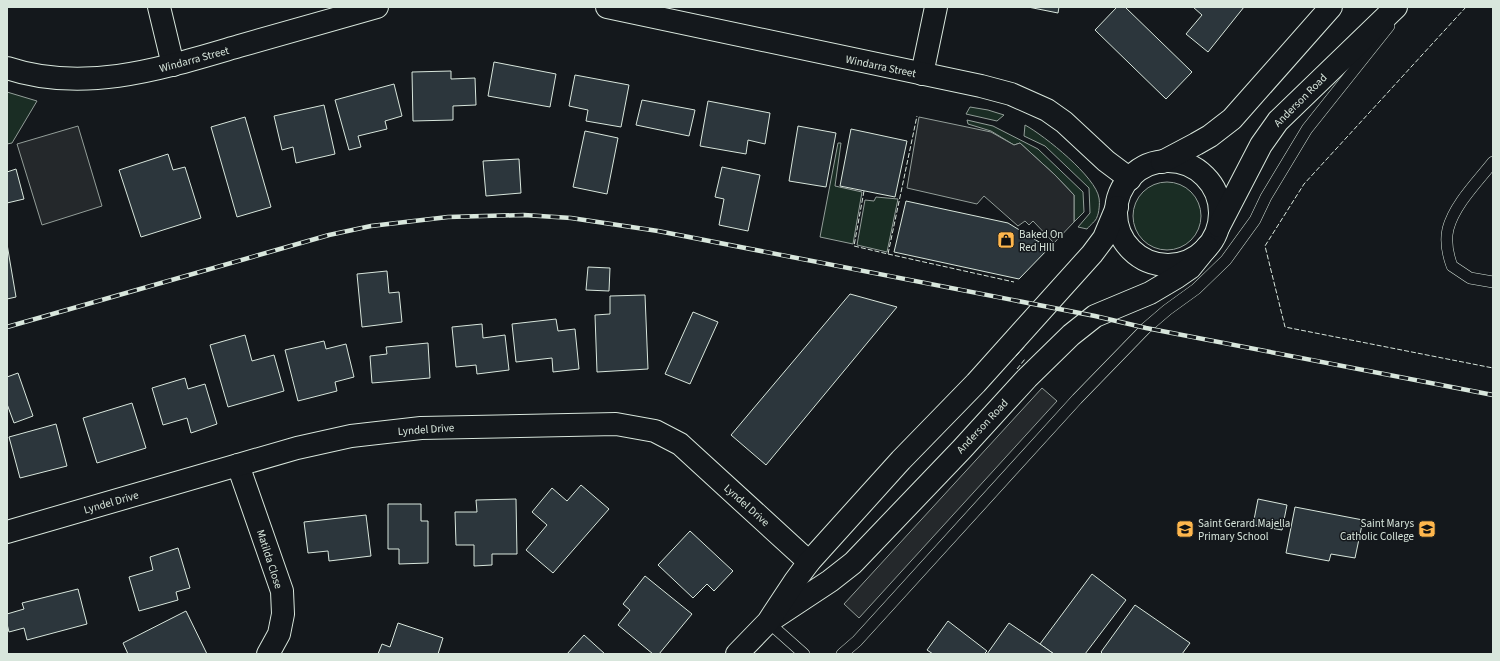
<svg xmlns="http://www.w3.org/2000/svg" width="1500" height="661" font-family="'Source Sans 3',sans-serif">
<style>
.green{fill:#1a2d24;stroke:#939e99}
.parking{fill:#24282b;stroke:#939e99}
.building{fill:#2c363c;stroke:#d8e6dc}
.lines{fill:none;stroke-linecap:round;stroke-linejoin:round}
.lane-casing{stroke:#d8e6dc;stroke-width:12}
.street-casing{stroke:#d8e6dc;stroke-width:24}
.secondary-casing{stroke:#d8e6dc;stroke-width:24}
.lane{stroke:#14181c;stroke-width:11}
.street{stroke:#14181c;stroke-width:22}
.secondary{stroke:#14181c;stroke-width:22}
.rail-casing{stroke:#d8e6dc;stroke-width:4.5}
.rail{stroke:#14181c;stroke-width:3;stroke-dasharray:9;stroke-linecap:butt}
.fence{stroke:#d8e6dc;stroke-width:1;stroke-dasharray:5 2;stroke-linecap:butt}
.labels{text-anchor:middle;stroke-width:3;stroke-linejoin:round;paint-order:stroke}
.street-label{font-size:11px;fill:#d8e6dc;stroke:#14181c}
.poi-label{font-size:11px;fill:#d8e6dc;stroke:#14181c;text-anchor:start}
</style>
<rect width="100%" height="100%" fill="#14181c"/>
<g class="green">
<path d="M7 92 37 101 12 143 7 144Z"/>
<path d="M970 107 988 110 1004 115 997 121 966 114Z"/>
<path d="M967 120 993 126 1038 149 1083 192 1084 212 1074 222V195L1055 175 1020 143 1014 145 991 131 968 124Z"/>
<path d="M1025 125C1045 136 1096 177 1099 198 1100 203 1099 213 1097 217 1096 221 1090 225 1087 229L1078 227 1090 213 1089 188 1045 146 1024 136Z"/>
<path d="M838 143H841L835 186 862 192 853 244 820 237Z"/>
<circle cx="1167" cy="216" r="34"/>
<path d="M876 197 898 199 887 252 857 245 865 200 874 201Z"/>
</g>
<g class="parking">
<path d="M919 117 991 132 1014 145 1020 143 1055 175 1074 195V222L1054 243 1033 221 1029 225 1025 221 1018 226 984 196 977 204 907 188Z"/>
<path d="M78 126 102 206 42 225 17 144Z"/>
<path d="M1042 388 1057 401 859 618 844 604Z"/>
</g>
<g class="building">
<path d="M1028 7H1059L1058 13Z"/>
<path d="M1117 7H1125L1192 72 1166 99 1095 30Z"/>
<path d="M1193 7H1244L1208 52 1186 34 1202 15Z"/>
<path d="M494 62 556 74 550 107 488 96Z"/>
<path d="M451 71V79L475 78 476 105 453 106V120L413 121 412 72Z"/>
<path d="M575 75 629 85 621 127 586 121 588 110 569 106Z"/>
<path d="M394 84 402 116 385 121 387 129 358 136 361 147 349 150 335 100Z"/>
<path d="M642 100 695 110 689 136 636 125Z"/>
<path d="M708 101 770 113 765 144 748 140 746 154 700 146Z"/>
<path d="M324 105 335 154 296 163 293 147 282 150 274 116Z"/>
<path d="M245 117 271 207 237 217 211 127Z"/>
<path d="M798 126 836 133 826 187 789 181Z"/>
<path d="M851 129 907 141 895 197 840 186Z"/>
<path d="M585 131 618 138 607 194 573 187Z"/>
<path d="M168 154 173 170 185 167 201 218 141 237 119 170Z"/>
<path d="M519 159 521 193 486 196 483 161Z"/>
<path d="M722 167 760 175 748 231 719 225 724 199 715 197Z"/>
<path d="M16 169 24 199 7 203V172Z"/>
<path d="M906 201 1008 223 1049 248 1019 279 894 252Z"/>
<path d="M7 244 16 297 7 299Z"/>
<path d="M588 267 610 268 609 291 586 290Z"/>
<path d="M387 271 389 293 399 292 402 322 362 327 357 274Z"/>
<path d="M850 294 897 307 766 465 731 435Z"/>
<path d="M645 295 648 369 597 372 595 315 610 314V296Z"/>
<path d="M693 312 718 322 690 384 665 374Z"/>
<path d="M556 319 558 331 575 329 579 369 553 372 552 358 516 362 512 324Z"/>
<path d="M482 324 483 338 505 335 509 370 477 374 476 365 456 367 452 327Z"/>
<path d="M245 335 252 361 274 355 284 391 228 407 210 345Z"/>
<path d="M324 341 326 349 346 344 354 377 335 382 337 391 298 401 285 350Z"/>
<path d="M428 343 430 378 372 383 370 356 387 354 386 347Z"/>
<path d="M18 373 33 416 14 423 7 404V377Z"/>
<path d="M185 378 188 389 205 384 217 424 191 433 187 418 163 425 152 388Z"/>
<path d="M132 403 146 448 97 463 83 418Z"/>
<path d="M56 424 67 466 20 478 9 437Z"/>
<path d="M581 485 609 509 553 573 526 550 547 525 532 512 552 488 567 501Z"/>
<path d="M516 499 517 554H492V565L474 566V545H456L455 512H477L476 500Z"/>
<path d="M1258 499 1287 505 1282 530 1253 525Z"/>
<path d="M388 504H421V521H428V563L399 564V549H388Z"/>
<path d="M1295 507 1363 520 1355 558 1331 554 1329 561 1286 553Z"/>
<path d="M366 515 371 556 329 561 328 551 308 553 304 522Z"/>
<path d="M690 531 733 571 714 591 707 584 693 598 658 565Z"/>
<path d="M178 548 190 588 176 592 178 600 139 611 129 577 153 570 150 557Z"/>
<path d="M1092 574 1126 600 1085 654H1054L1040 644Z"/>
<path d="M645 576 692 614 659 654H653L618 625 630 610 623 604Z"/>
<path d="M78 589 87 624 27 640 24 628 9 632 7 624V614L24 609 22 603Z"/>
<path d="M1135 605 1190 643 1182 654H1103L1101 652Z"/>
<path d="M186 611 207 654H128L123 643Z"/>
<path d="M948 621 987 651 984 654H933L927 650Z"/>
<path d="M398 623 443 638 438 654H378L382 644 390 647Z"/>
<path d="M1009 623 1040 644 1054 654H987Z"/>
<path d="M584 635 605 654H567Z"/>
</g>
<g class="lines">
<defs>
<g id="lane">
<path d="M1493 162C1478 181 1454 205 1448 229 1445 242 1448 255 1452 266L1470 278 1493 282"/>
<path d="M768 622 804 654"/>
<path d="M842 654 857 641 1077 399 1146 328 1167 310 1196 289 1226 260 1255 220 1266 197 1307 129 1389 26"/>
</g>
<g id="street">
<path d="M159 7 173 65"/>
<path d="M922 74 936 7"/>
<path d="M238 465 282 591 283 614 279 634 268 654"/>
<path d="M7 532 238 465 297 448 351 436 421 428 616 424 655 431 680 444 809 562"/>
</g>
<g id="secondary">
<path d="M607 7 981 86 1011 94 1047 110 1064 122 1106 161 1130 179"/>
<path d="M7 68C85 94 164 68 239 46 285 33 331 20 377 7"/>
<circle cx="1168" cy="213" r="52"/>
<path d="M1162 162 1196 144 1210 136 1232 119 1331 7"/>
<path d="M1219 226 1261 145 1278 121 1396 7"/>
<path d="M774 618 830 581 853 563 962 449 1027 378 1071 335 1095 316 1150 293 1177 277 1190 268 1207 247"/>
<path d="M737 654 768 622 795 581 809 562 901 460 976 383 1092 254 1104 238 1117 207"/>
</g>
</defs>
<use href="#lane" class="lane-casing"/>
<use href="#street" class="street-casing"/>
<use href="#secondary" class="secondary-casing"/>
<use href="#lane" class="lane"/>
<use href="#street" class="street"/>
<use href="#secondary" class="secondary"/>
<defs>
<path id="rail" d="M7 327 329 235 371 226 448 217 524 215 571 218 658 231 1095 316 1146 328 1493 395"/>
</defs>
<use href="#rail" class="rail-casing"/>
<use href="#rail" class="rail"/>
<g class="fence">
<path d="M1466 7 1304 184 1265 246 1285 327 1493 368"/>
<path d="M864 191 854 246 888 254 917 116"/>
<path d="M888 254 1014 282"/>
<path d="M1016 356 1025 346"/>
<path d="M1017 369 1025 359"/>
</g>
</g>
<defs>
<symbol id="shop-square" viewBox="-11 -11 22 22"><rect x="-9" y="-9" width="18" height="18" rx="4" fill="#ffb74d" stroke="#14181c"/><path d="M-5-2.5h2.3a2.7 3.5 0 0 1 5.4 0H5L5.5 6h-11ZM-1.5-2.5h3a1.5 2.3 0 0 0-3 0Z" fill="#111"/></symbol>
<symbol id="school-square" viewBox="-11 -11 22 22"><rect x="-9" y="-9" width="18" height="18" rx="4" fill="#ffb74d" stroke="#14181c"/><path d="M0-5L7-2L0 1L-7-2ZM-4 1L0 2.5L4 1V4Q0 6-4 4Z" fill="#111"/></symbol>
</defs>
<g fill-rule="evenodd">
<use href="#shop-square" x="996" y="230" width="20" height="20"/>
<use href="#school-square" x="1175" y="519" width="20" height="20"/>
<use href="#school-square" x="1417" y="519" width="20" height="20"/>
</g>
<g class="labels">
<g class="street-label">
<text transform="translate(194 59) rotate(-15)" y="4">Windarra Street</text>
<text transform="translate(881 66) rotate(12)" y="4">Windarra Street</text>
<text transform="translate(1300 100) rotate(-45)" y="4">Anderson Road</text>
<text transform="translate(982 426) rotate(-47)" y="4">Anderson Road</text>
<text transform="translate(426 429) rotate(-4)" y="4">Lyndel Drive</text>
<text transform="translate(111 502) rotate(-16)" y="4">Lyndel Drive</text>
<text transform="translate(747 505) rotate(42)" y="4">Lyndel Drive</text>
<text transform="translate(270 559) rotate(72)" y="4">Matilda Close</text>
</g>
<g class="poi-label">
<text x="1019" y="238">Baked On<tspan x="1019" dy="13">Red HIll</tspan></text>
<text x="1198" y="527">Saint Gerard Majella<tspan x="1198" dy="13">Primary School</tspan></text>
<text x="1414" y="527" text-anchor="end">Saint Marys<tspan x="1414" dy="13">Catholic College</tspan></text>
</g>
</g>
<rect width="1500" height="661" fill="none" stroke="#d8e6dc" stroke-width="16"/>
</svg>
